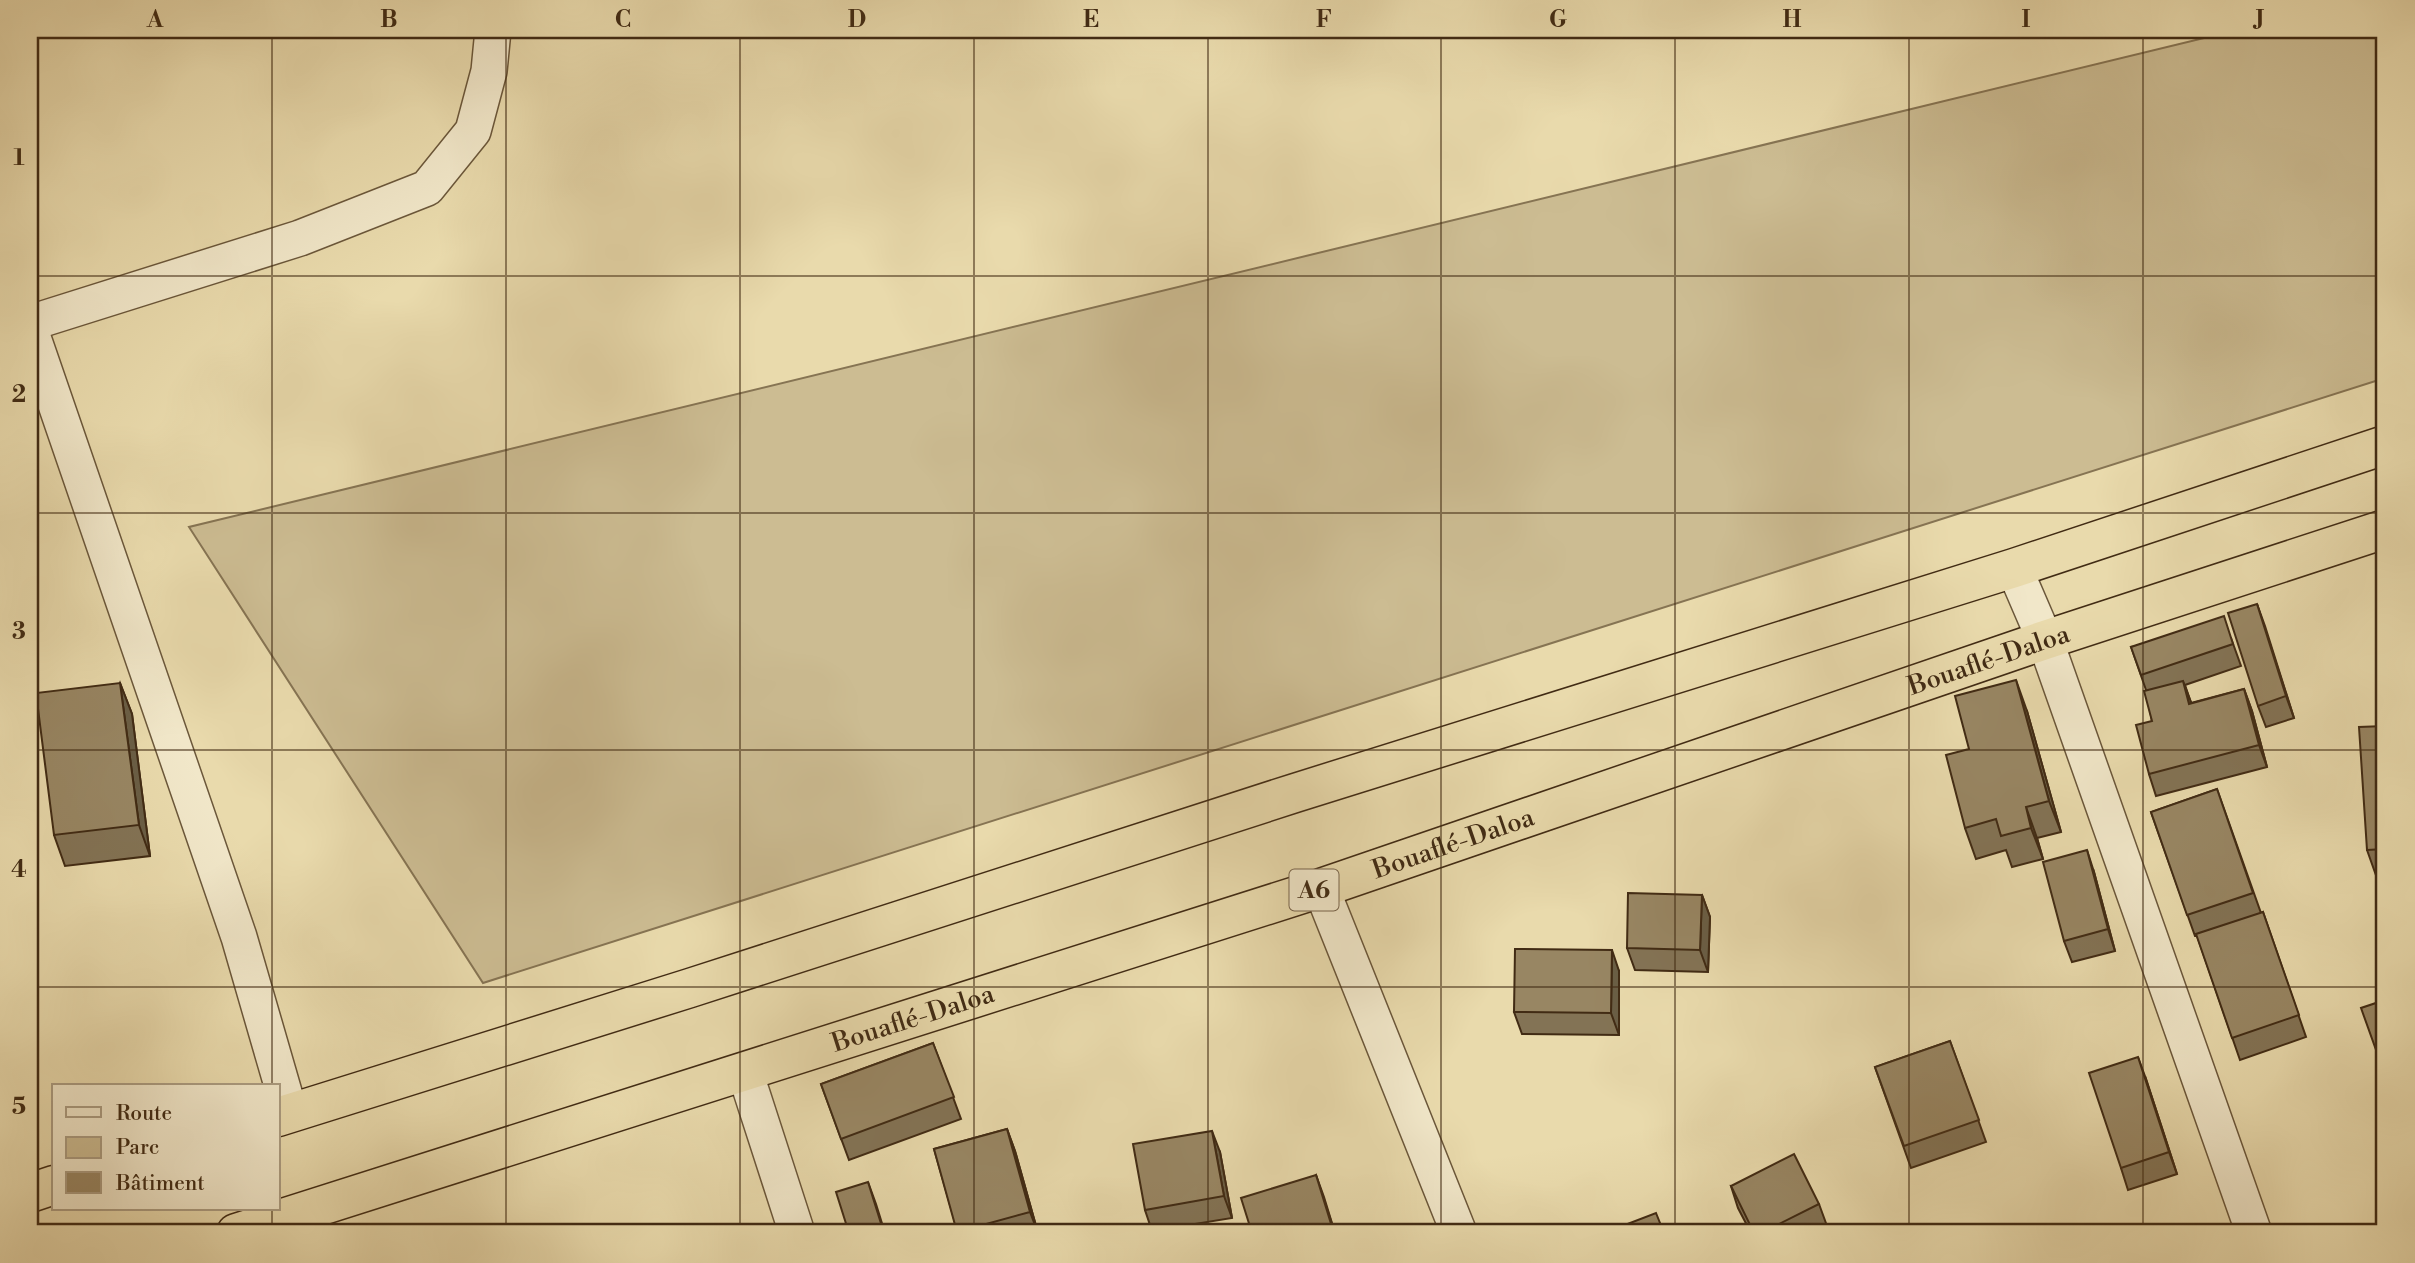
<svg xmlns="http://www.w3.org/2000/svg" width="2415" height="1263" font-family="'Libre Bodoni',serif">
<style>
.green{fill:#ccbc92;stroke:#867453;stroke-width:2}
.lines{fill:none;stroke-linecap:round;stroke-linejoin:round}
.minor-casing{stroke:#6b573a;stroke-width:38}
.trunk-casing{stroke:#412b14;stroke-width:41}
.minor{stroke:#f1e7c9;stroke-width:35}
.trunk{stroke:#e9daac;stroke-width:38}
.wall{fill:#837355;stroke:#412b14;stroke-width:2}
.shaded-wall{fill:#6a5e45;stroke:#412b14;stroke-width:2}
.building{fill:#988663;stroke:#412b14;stroke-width:2}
.grid{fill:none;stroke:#412b14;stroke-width:2;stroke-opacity:0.55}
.labels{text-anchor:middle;stroke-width:5;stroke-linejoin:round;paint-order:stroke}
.shield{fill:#f1e7c9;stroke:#76634a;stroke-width:2}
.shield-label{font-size:24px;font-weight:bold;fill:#412b14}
.street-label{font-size:26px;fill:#412b14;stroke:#f1e7c9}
.neatline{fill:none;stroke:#412b14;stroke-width:2.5}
.grid-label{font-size:23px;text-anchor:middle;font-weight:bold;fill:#412b14}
</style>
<rect width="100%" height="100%" fill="#e9daac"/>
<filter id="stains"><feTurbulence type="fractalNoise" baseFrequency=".00286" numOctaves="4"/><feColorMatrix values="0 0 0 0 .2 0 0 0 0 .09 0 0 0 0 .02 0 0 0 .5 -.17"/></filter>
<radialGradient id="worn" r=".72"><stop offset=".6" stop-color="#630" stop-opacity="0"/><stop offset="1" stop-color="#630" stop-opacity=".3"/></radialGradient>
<path class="green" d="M2237 30H2385V378L483 983 189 527Z"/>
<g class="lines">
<defs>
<g id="minor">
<path d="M30 323 300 238 427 188 473 131 489 71 493 30"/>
<path d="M30 329 239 937 290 1113"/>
<path d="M2014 568 2045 640 2254 1233"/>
<path d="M1321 888 1459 1233"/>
<path d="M745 1072 797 1233"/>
</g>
<g id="trunk">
<path d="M278 1117 690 988 1295 793 2014 568 2385 445"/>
<path d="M30 1193 54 1185"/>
<path id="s1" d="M236 1233 1321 888 2045 640 2385 529"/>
</g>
</defs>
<use href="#minor" class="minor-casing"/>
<use href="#trunk" class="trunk-casing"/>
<use href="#minor" class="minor"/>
<use href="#trunk" class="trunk"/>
</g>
<g class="wall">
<path d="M2257 604 2294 718 2266 727 2258 706Z"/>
<path d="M2231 638 2241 666 2185 685 2191 703 2244 689 2252 711 2267 767 2156 796 2149 774 2152 721 2146 690 2131 647Z"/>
<path d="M120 683 132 714 150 856 65 866 54 835Z"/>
<path d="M2027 711 2061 832 2037 838 2043 859 2012 867 2006 850 1976 859 1965 828 1969 749Z"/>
<path d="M2385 726V880L2378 881 2367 850Z"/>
<path d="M2217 789 2261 913 2263 912 2306 1037 2240 1060 2197 936H2195L2151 812Z"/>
<path d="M2094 872 2115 951 2072 962 2064 941Z"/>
<path d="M1702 895 1710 917 1708 972 1635 970 1627 948Z"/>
<path d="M1619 971V1035L1522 1034 1514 1012Z"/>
<path d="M1950 1041 1986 1142 1911 1168 1875 1067Z"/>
<path d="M933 1043 961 1119 849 1160 821 1084Z"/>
<path d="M2146 1079 2177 1174 2128 1190 2121 1168Z"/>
<path d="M1007 1129 1015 1151 1038 1233H958L934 1149Z"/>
<path d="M1220 1152 1232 1218 1152 1231 1145 1210Z"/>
<path d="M1316 1175 1335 1233H1252Z"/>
<path d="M1731 1186 1819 1204 1827 1226 1812 1233H1751L1738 1208Z"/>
</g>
<g class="shaded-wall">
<path d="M2257 604 2265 626 2294 718 2286 696Z"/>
<path d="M2016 680 2027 711 2061 832 2049 801Z"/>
<path d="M2183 681 2191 702 2197 725 2189 704Z"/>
<path d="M120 683 132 714 150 856 139 825Z"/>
<path d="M2244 689 2252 711 2267 767 2259 745Z"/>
<path d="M2026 807 2037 838 2043 859 2031 828Z"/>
<path d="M2087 850 2094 872 2115 951 2108 929Z"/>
<path d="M1702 895 1710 917 1708 972 1700 950Z"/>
<path d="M1612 950 1619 971V1035L1611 1013Z"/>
<path d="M2138 1057 2146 1079 2177 1174 2169 1152Z"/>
<path d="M1007 1129 1015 1151 1038 1233 1030 1212Z"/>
<path d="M1212 1131 1220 1152 1232 1218 1224 1196Z"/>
<path d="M1316 1175 1324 1197 1335 1233H1334Z"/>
<path d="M868 1182 876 1204 885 1233H884Z"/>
</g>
<g class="building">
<path d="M2257 604 2286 696 2258 706 2228 613Z"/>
<path d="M2224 616 2233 644 2141 675 2131 647Z"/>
<path d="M2016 680 2049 801 2026 807 2031 828 2001 836 1996 819 1965 828 1946 755 1969 749 1955 696Z"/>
<path d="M2183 681 2189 704 2244 689 2259 745 2149 774 2136 725 2152 721 2144 691Z"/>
<path d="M120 683 139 825 54 835 36 693Z"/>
<path d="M2385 726V849L2367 850 2359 727Z"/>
<path d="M2217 789 2253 893 2187 915 2151 812Z"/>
<path d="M2087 850 2108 929 2064 941 2043 862Z"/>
<path d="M1628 893 1702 895 1700 950 1627 948Z"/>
<path d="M2263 912 2299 1015 2232 1038 2196 934Z"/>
<path d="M1515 949 1612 950 1611 1013 1514 1012Z"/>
<path d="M2385 1000V1075L2361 1008Z"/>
<path d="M1950 1041 1979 1120 1904 1146 1875 1067Z"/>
<path d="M933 1043 954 1097 841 1139 821 1084Z"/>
<path d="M2138 1057 2169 1152 2121 1168 2089 1073Z"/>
<path d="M1007 1129 1030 1212 957 1232 934 1149Z"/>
<path d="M1212 1131 1224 1196 1145 1210 1133 1144Z"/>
<path d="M1794 1154 1819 1204 1761 1233H1754L1731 1186Z"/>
<path d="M1316 1175 1332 1227 1312 1233H1252L1241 1198Z"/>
<path d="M868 1182 884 1233H849L836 1192Z"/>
<path d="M1656 1213 1664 1233H1604Z"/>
</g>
<path class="grid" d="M272 30V1086M506 30V1233M740 30V1233M974 30V1233M1208 30V1233M1441 30V1233M1675 30V1233M1909 30V1233M2143 30V1233M30 276H2385M30 513H2385M30 750H2385M30 987H2385M272 1209V1233"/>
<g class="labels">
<rect class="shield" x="1289.5" y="869.5" width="49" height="41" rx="5"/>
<g class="shield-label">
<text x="1314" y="898">A6</text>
</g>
<g class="street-label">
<text dy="9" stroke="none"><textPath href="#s1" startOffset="1844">Bouaflé-Daloa</textPath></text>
<text dy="9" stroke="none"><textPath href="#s1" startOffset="1278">Bouaflé-Daloa</textPath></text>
<text dy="9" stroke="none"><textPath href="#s1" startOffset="710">Bouaflé-Daloa</textPath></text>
</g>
</g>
<rect width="2415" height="1263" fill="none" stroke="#e9daac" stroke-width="77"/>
<rect x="52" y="1084" width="228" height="126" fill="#f1e7c9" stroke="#ab9c81" stroke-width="2"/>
<rect x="66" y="1107" width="35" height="10" fill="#f1e7c9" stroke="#ab9c81" stroke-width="2"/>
<text x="116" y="1120" font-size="21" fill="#412b14">Route</text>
<rect x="66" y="1137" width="35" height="21" fill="#ccbc92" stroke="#ab9c81" stroke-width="2"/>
<text x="116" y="1154" font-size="21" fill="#412b14">Parc</text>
<rect x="66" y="1172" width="35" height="21" fill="#988663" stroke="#ab9c81" stroke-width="2"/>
<text x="116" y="1190" font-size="21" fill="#412b14">Bâtiment</text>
<rect x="38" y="38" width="2338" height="1186" class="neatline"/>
<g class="grid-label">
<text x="155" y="27">A</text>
<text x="389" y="27">B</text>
<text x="623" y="27">C</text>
<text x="857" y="27">D</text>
<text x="1091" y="27">E</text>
<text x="1324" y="27">F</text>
<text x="1558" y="27">G</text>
<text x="1792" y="27">H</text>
<text x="2026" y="27">I</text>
<text x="2260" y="27">J</text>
<text x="19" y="165">1</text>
<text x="19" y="402">2</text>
<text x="19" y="639">3</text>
<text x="19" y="877">4</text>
<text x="19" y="1114">5</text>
</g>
<rect width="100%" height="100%" filter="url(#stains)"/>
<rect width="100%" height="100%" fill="url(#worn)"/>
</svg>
